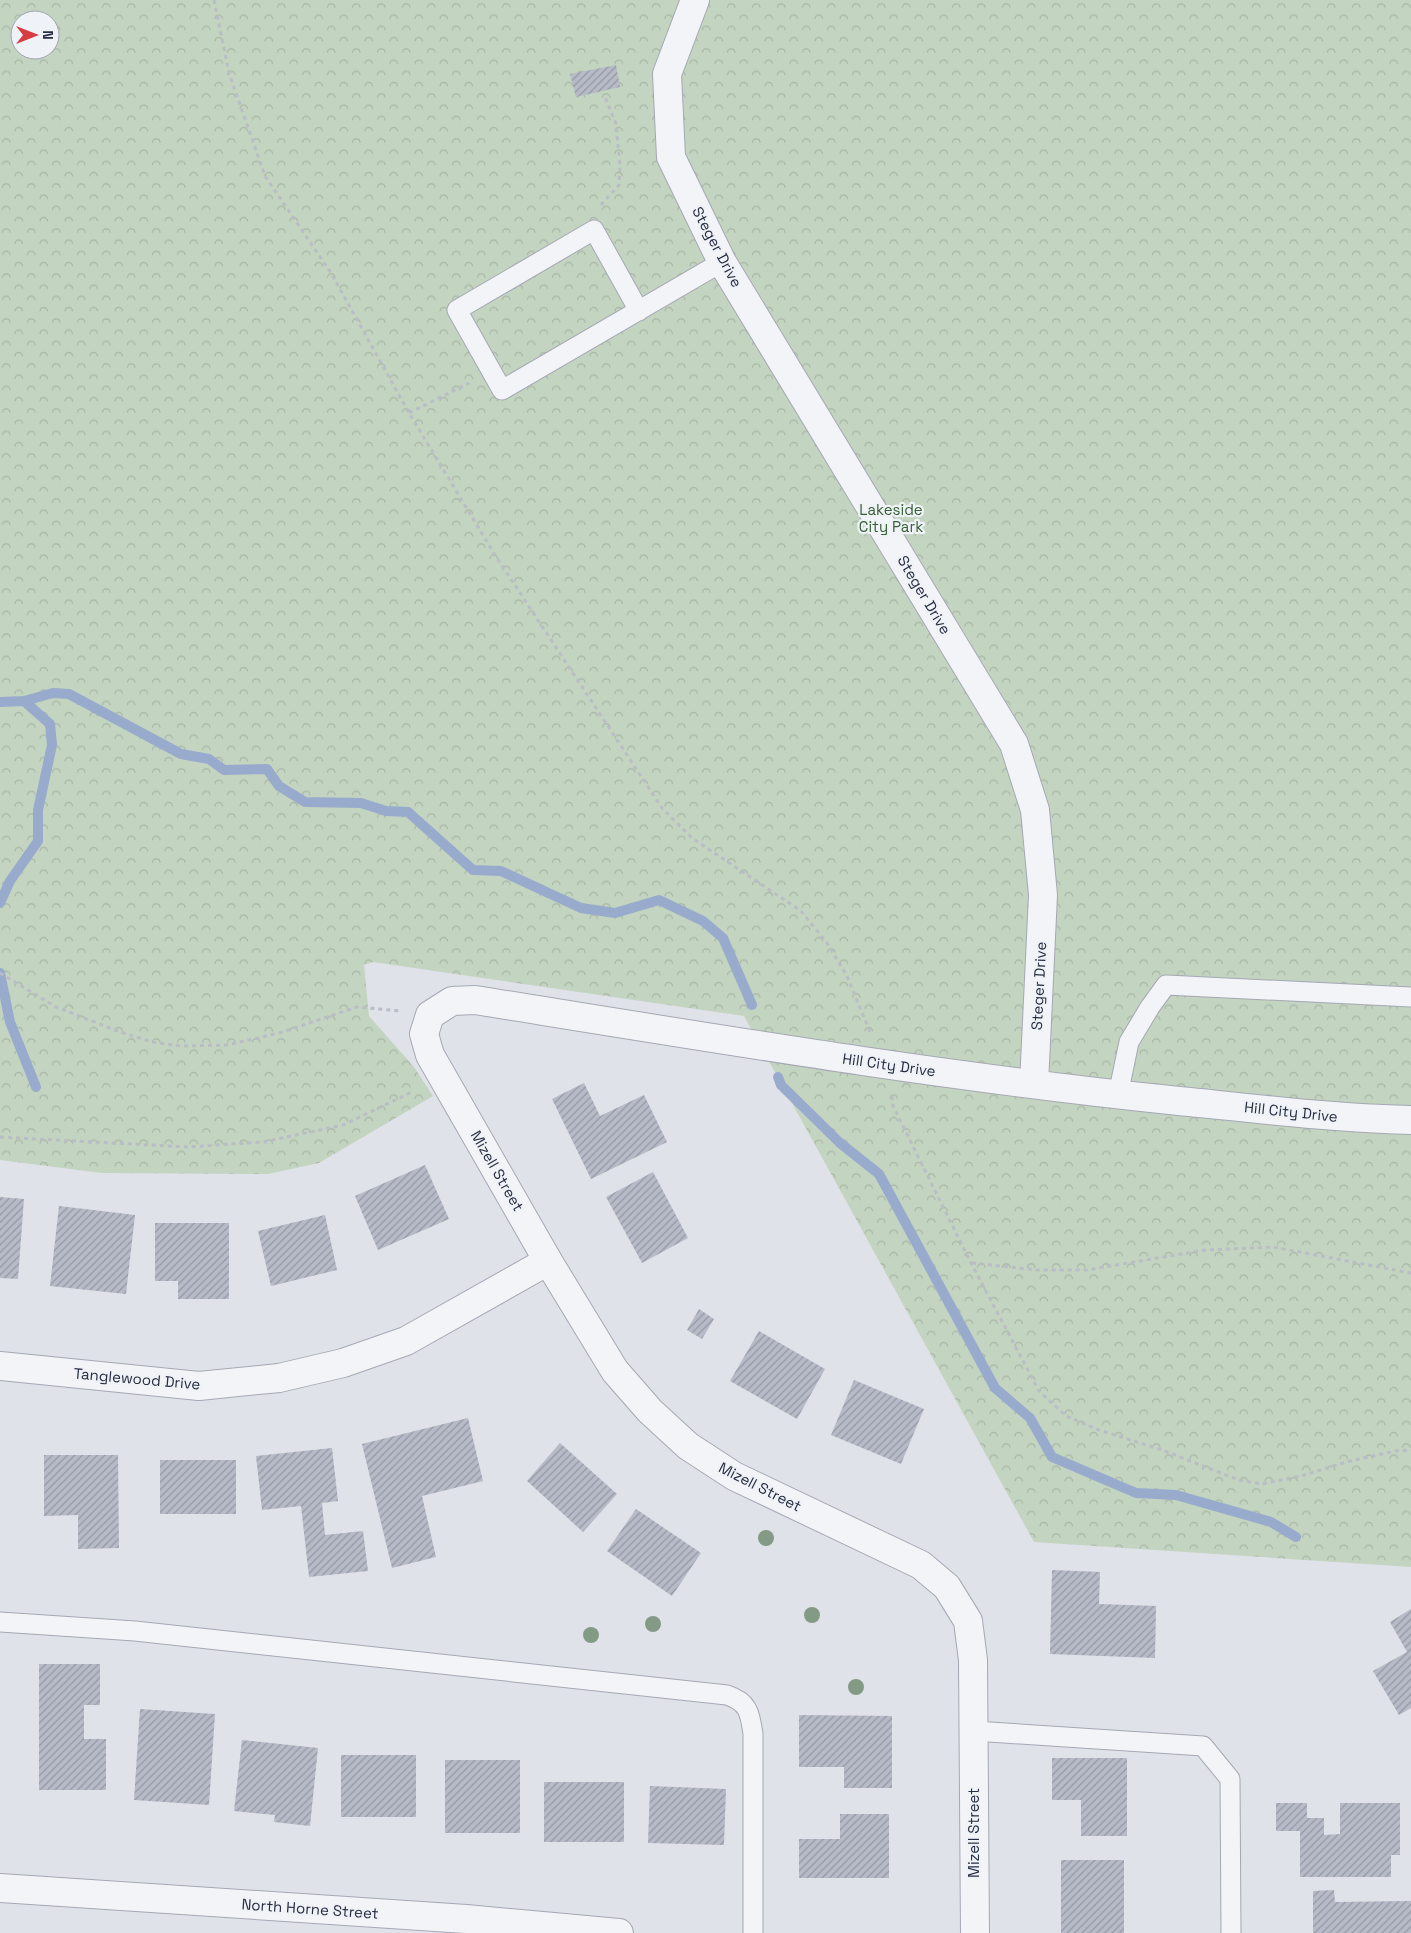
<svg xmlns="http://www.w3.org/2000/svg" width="1411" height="1933" font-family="'Space Grotesk',sans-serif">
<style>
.forest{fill:url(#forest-crowns);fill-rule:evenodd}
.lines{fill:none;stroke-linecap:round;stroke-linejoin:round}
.stream{stroke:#98abcc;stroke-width:10}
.building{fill:url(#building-hatch)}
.lane-casing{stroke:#a5a8b4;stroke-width:21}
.street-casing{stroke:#a5a8b4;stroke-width:30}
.path{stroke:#babdc5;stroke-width:3;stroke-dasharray:4 4;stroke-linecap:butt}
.lane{stroke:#f3f4f8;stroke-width:19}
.street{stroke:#f3f4f8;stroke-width:28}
.tree{fill:#839a85}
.labels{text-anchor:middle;stroke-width:4.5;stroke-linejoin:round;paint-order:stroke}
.street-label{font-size:15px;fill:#272e42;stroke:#eff2f7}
.park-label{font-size:15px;fill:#375f33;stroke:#eff2f7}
</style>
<defs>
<pattern id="forest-crowns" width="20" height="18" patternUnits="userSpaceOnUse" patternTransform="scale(1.25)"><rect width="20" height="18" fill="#c3d4c0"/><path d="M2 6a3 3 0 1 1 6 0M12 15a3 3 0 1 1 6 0" fill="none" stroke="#a8b6a6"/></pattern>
<pattern id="building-hatch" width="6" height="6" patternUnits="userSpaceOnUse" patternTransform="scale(1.25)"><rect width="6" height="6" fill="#b6bbc7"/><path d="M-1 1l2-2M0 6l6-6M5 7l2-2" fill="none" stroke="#9498a3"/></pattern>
</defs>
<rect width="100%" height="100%" fill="#e0e2ea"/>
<path class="forest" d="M0 0H1411V1567L1034 1542 744 1016 373 962 364 965 369 1016 414 1067 433 1096 319 1163 268 1174 101 1173 0 1160ZM20 20H50V50H20Z"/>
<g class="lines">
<g class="stream">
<path d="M0 702 24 701 53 693 69 694 181 754 209 759 224 770 267 769 279 786 305 802 361 803 386 811 408 812 473 870 501 871 581 908 615 913 659 900 703 921 723 938 752 1005"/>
<path d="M0 903 10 881 38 841V810L52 745 50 724 24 701"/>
<path d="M0 973 10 1022 36 1087"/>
<path d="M778 1077 781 1085 840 1143 879 1174 995 1388 1030 1418 1052 1457 1136 1493 1176 1495 1271 1522 1296 1537"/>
</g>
</g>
<g class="building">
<path d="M616 65 620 87 576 97 570 74Z"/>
<path d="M584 1083 600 1116 644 1095 667 1142 591 1179 552 1099Z"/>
<path d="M425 1165 449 1219 378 1250 355 1196Z"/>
<path d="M653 1172 688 1238 642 1263 606 1197Z"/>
<path d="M0 1197 24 1199 18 1279 0 1278Z"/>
<path d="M59 1206 135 1215 126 1294 50 1286Z"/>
<path d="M325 1215 337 1270 271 1286 258 1231Z"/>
<path d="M155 1223H229V1299H178V1281H155Z"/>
<path d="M699 1309 714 1319 702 1339 687 1330Z"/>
<path d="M759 1331 825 1369 797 1419 730 1381Z"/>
<path d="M854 1380 924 1409 901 1464 831 1435Z"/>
<path d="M468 1418 483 1481 422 1496 436 1557 392 1568 362 1444Z"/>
<path d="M560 1443 617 1494 583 1532 527 1481Z"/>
<path d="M332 1448 338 1501 322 1503 325 1535 363 1531 368 1571 309 1577 301 1506 262 1510 256 1456Z"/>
<path d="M44 1455H118L119 1548 78 1549V1515L44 1516Z"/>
<rect x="160" y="1460" width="76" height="54"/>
<path d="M636 1509 701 1553 672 1596 607 1551Z"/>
<path d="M1052 1570 1100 1572 1099 1604 1156 1606 1155 1658 1050 1654Z"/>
<path d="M1411 1609V1708L1399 1715 1373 1671 1407 1652 1390 1622Z"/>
<path d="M39 1664H100V1705H84V1739H106V1790H39Z"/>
<path d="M140 1709 215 1714 209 1805 134 1800Z"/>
<path d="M799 1715 892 1716V1788H844V1767H799Z"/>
<path d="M242 1740 318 1748 310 1826 274 1822 275 1815 234 1811Z"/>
<rect x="341" y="1755" width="75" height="62"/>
<path d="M1052 1758H1127V1836H1081V1800H1052Z"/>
<rect x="445" y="1760" width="75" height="73"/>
<rect x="544" y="1782" width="80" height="60"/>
<path d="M650 1786 726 1789 724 1845 648 1843Z"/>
<path d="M1276 1803H1307V1818H1324V1835L1340 1834V1803H1400V1855H1391V1877H1300V1831H1276Z"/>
<path d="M840 1814H889V1878H799V1839H840Z"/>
<rect x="1061" y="1860" width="63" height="73"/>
<path d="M1334 1890 1335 1902 1411 1901V1933H1313V1891Z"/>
</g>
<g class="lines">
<defs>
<g id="lane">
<path d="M639 311 594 230 457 310 502 390 722 262"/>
<path d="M1118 1095 1129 1042 1150 1007 1166 985 1411 997"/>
<path d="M0 1622 135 1631 727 1695C748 1702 750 1712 753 1734V1933"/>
<path d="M974 1731 1203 1746 1230 1779 1231 1933"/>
</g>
<g id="street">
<path d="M695 0 667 74 671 157 722 262 1014 744 1035 810 1043 895 1034 1084"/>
<path d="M0 1366 199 1386 279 1378 343 1363 406 1341 548 1261"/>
<path d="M0 1888 466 1919 619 1933"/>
<path d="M975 1933 973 1660 968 1621 947 1587 921 1565 734 1476 688 1446 650 1411 615 1371 548 1261 430 1055 424 1034 430 1015 452 1001 475 1000C706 1037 937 1076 1170 1100 1250 1108 1330 1118 1411 1120"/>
</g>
</defs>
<use href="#lane" class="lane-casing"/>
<use href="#street" class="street-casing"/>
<g class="path">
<path d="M214 0 229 73 265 176 331 273 409 413 495 555 662 808 692 838 801 911 827 943 847 976 870 1032"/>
<path d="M601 205 619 185 620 166 616 124 605 97"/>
<path d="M409 413 469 383"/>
<path d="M0 973 56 1007 120 1032 152 1042 181 1046 227 1045 279 1033 357 1007 400 1011"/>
<path d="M892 1096 893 1106 971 1263 1039 1391 1066 1416 1099 1430 1162 1450 1239 1480 1262 1484 1301 1476 1346 1462 1395 1451 1411 1450"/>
<path d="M0 1137 187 1147 263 1142 343 1125 414 1091"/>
<path d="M972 1263 1037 1270H1087L1205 1250 1273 1247 1411 1273"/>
</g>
<use href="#lane" class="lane"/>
<use href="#street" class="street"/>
</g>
<g class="tree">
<circle cx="766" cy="1538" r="8"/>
<circle cx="812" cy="1615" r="8"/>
<circle cx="653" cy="1624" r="8"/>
<circle cx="591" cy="1635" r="8"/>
<circle cx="856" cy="1687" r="8"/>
</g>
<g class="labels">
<g class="street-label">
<text transform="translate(717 247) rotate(62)" y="5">Steger Drive</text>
<text transform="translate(924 595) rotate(59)" y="5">Steger Drive</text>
<text transform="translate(1039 986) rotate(-87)" y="5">Steger Drive</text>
<text transform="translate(889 1065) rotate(8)" y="5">Hill City Drive</text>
<text transform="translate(1291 1112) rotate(6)" y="5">Hill City Drive</text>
<text transform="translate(497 1171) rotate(60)" y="5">Mizell Street</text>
<text transform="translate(137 1379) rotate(5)" y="5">Tanglewood Drive</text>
<text transform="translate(760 1487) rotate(27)" y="5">Mizell Street</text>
<text transform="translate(974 1833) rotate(-90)" y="5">Mizell Street</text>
<text transform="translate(310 1909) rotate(4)" y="5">North Horne Street</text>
</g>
<g class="park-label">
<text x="891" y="515">Lakeside<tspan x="891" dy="17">City Park</tspan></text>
</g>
</g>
<g transform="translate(35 35) rotate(90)"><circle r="24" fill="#eff2f7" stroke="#9fa4af"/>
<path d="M0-4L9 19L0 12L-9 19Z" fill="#d73c42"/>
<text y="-8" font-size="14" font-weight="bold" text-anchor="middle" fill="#272e42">N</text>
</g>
</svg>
